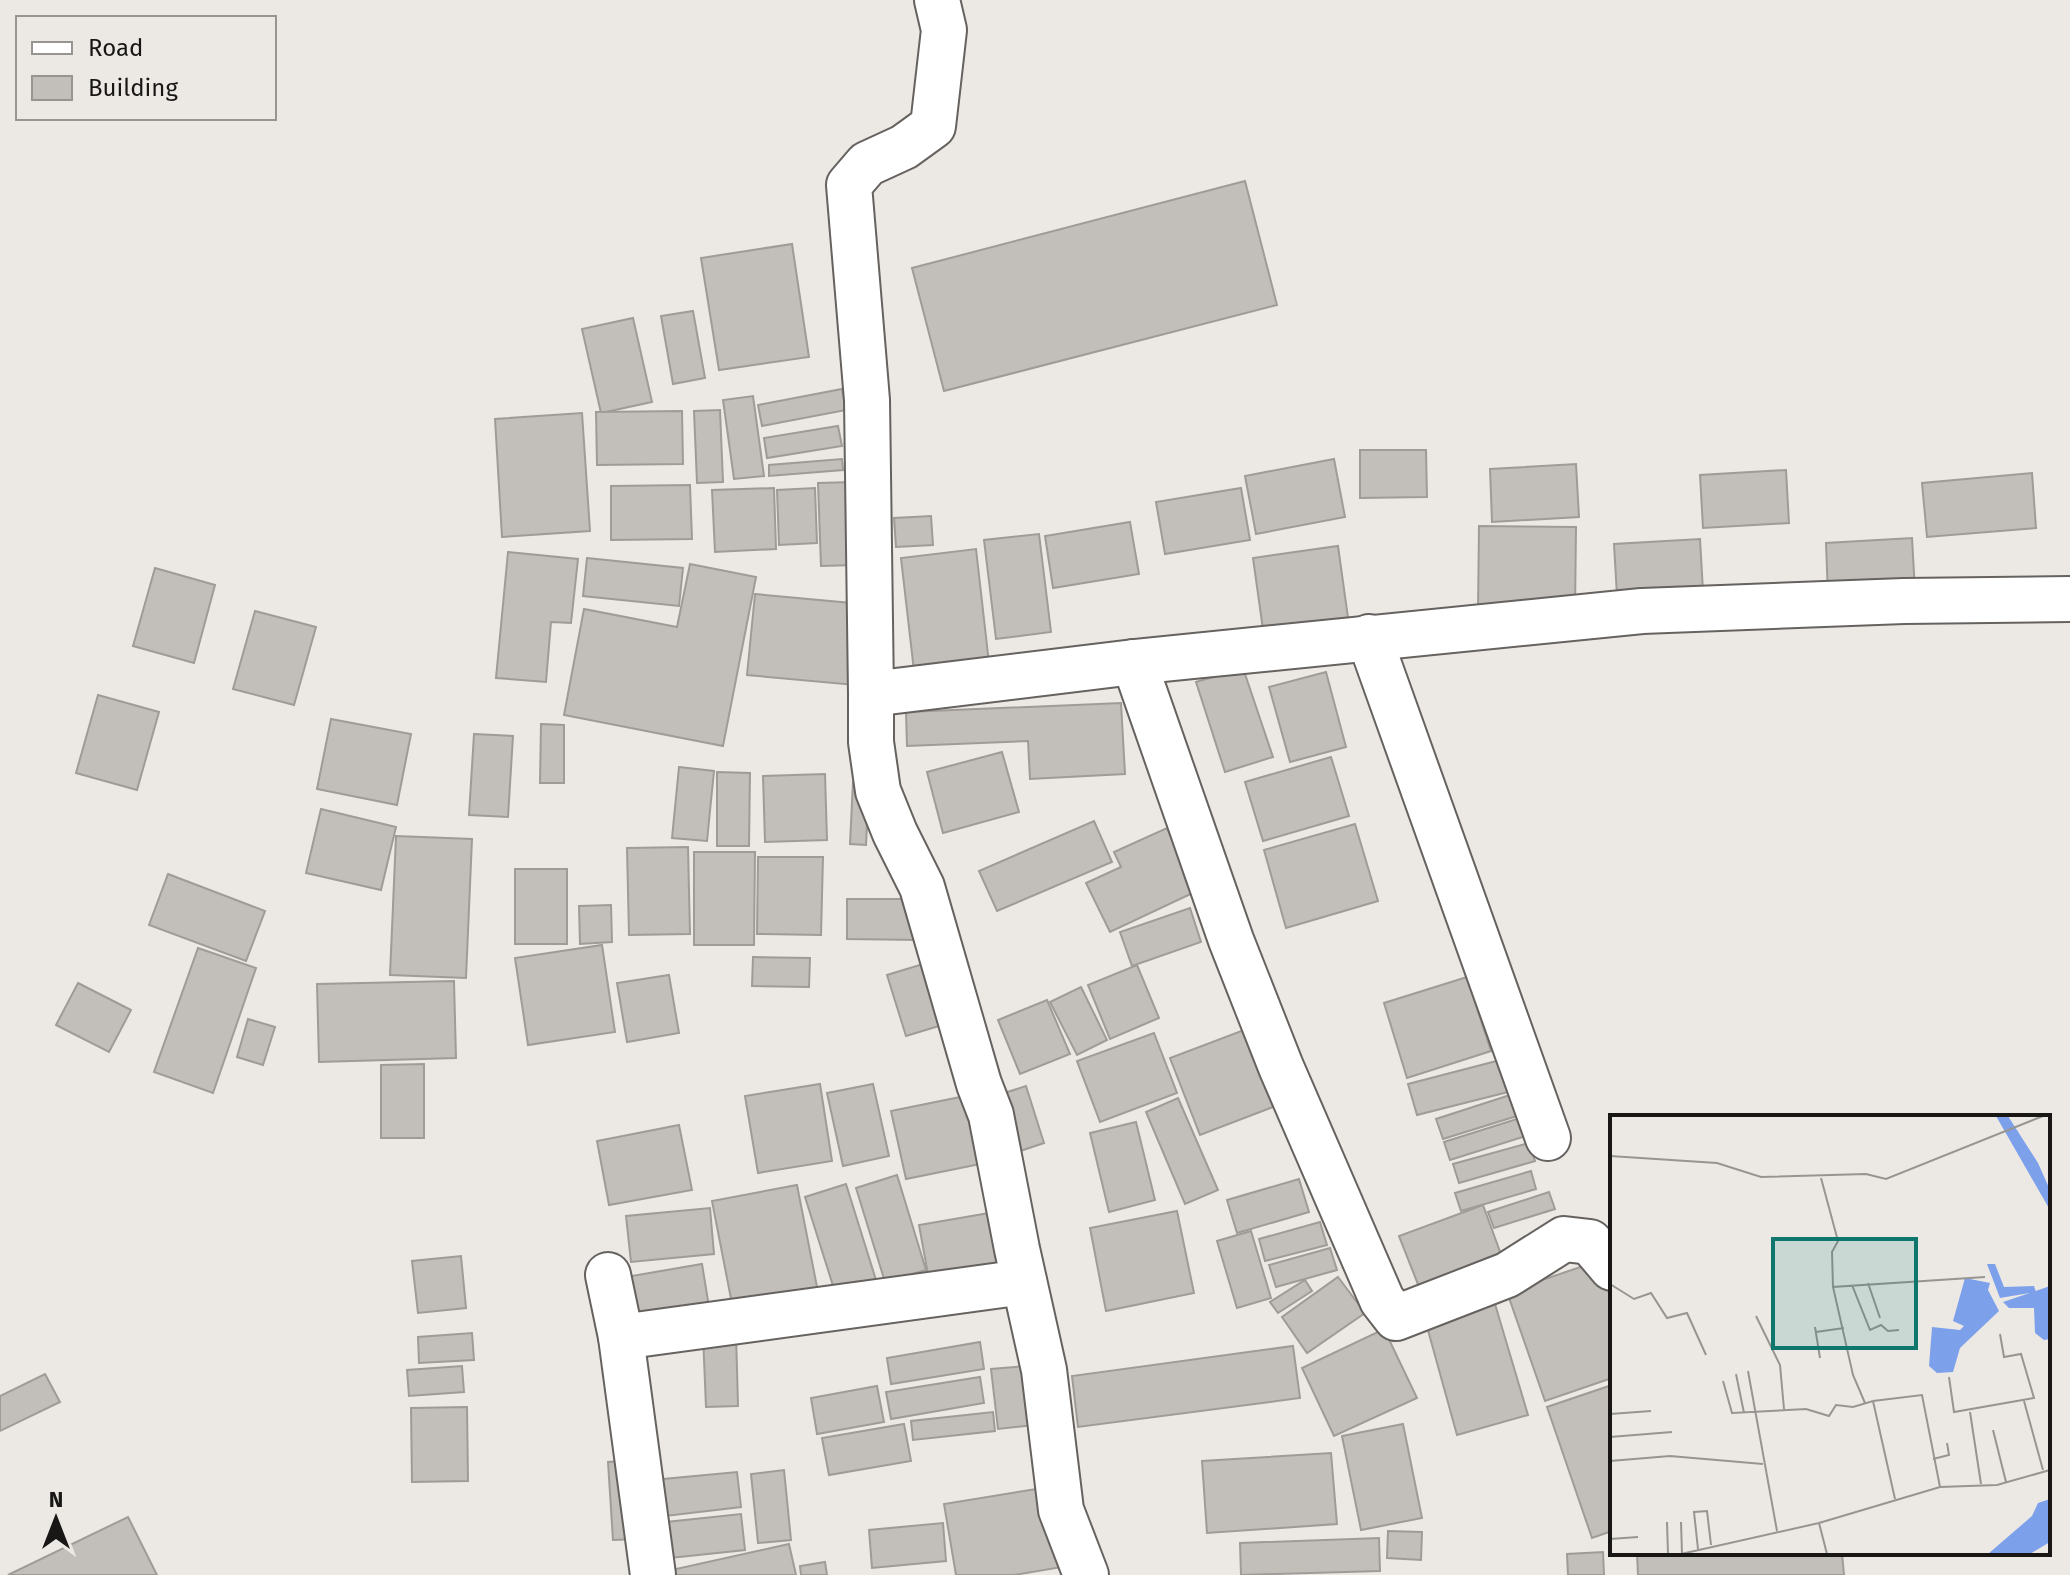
<svg xmlns="http://www.w3.org/2000/svg" width="2070" height="1575" font-family="'Fira Sans',sans-serif">
<style>
.building{fill:#c2beba;stroke:#9f9c98;stroke-width:2}
.lines{fill:none;stroke-linecap:round;stroke-linejoin:round}
.minor-casing{stroke:#65625f;stroke-width:48}
.minor{stroke:#fff;stroke-width:44}
.inset-road{fill:none;stroke:#979592;stroke-width:2}
.view{fill:#0f766e;fill-opacity:0.15;stroke:#0f766e;stroke-width:4}
.inset-edge{fill:none;stroke:#181716;stroke-width:4}
</style>
<rect width="100%" height="100%" fill="#ece9e5"/>
<g class="building">
<path d="M1245 181 1277 305 944 391 912 268Z"/>
<path d="M792 244 809 357 719 370 701 258Z"/>
<path d="M693 311 705 378 673 384 661 316Z"/>
<path d="M633 318 652 402 601 413 582 329Z"/>
<path d="M842 389 846 410 762 426 758 405Z"/>
<path d="M753 396 764 476 734 479 723 400Z"/>
<path d="M720 410 723 482 697 483 694 411Z"/>
<path d="M682 411 683 464 597 465 596 412Z"/>
<path d="M582 413 590 531 502 537 495 419Z"/>
<path d="M838 426 842 446 767 458 764 438Z"/>
<path d="M1360 450H1426L1427 497 1360 498Z"/>
<path d="M842 459 843 470 769 476V465Z"/>
<path d="M1334 459 1345 517 1256 534 1245 476Z"/>
<path d="M1576 464 1579 517 1492 522 1490 469Z"/>
<path d="M1786 470 1789 523 1703 528 1700 475Z"/>
<path d="M2032 473 2036 528 1927 537 1922 483Z"/>
<path d="M854 482 857 565 821 566 818 483Z"/>
<path d="M690 485 692 539 611 540V486Z"/>
<path d="M774 488 776 549 715 552 712 490Z"/>
<path d="M815 488 817 543 779 545 777 490Z"/>
<path d="M1241 488 1250 540 1165 554 1156 502Z"/>
<path d="M931 516 933 545 896 547 894 518Z"/>
<path d="M1130 522 1139 574 1053 588 1045 536Z"/>
<path d="M1479 526 1576 527 1575 612 1478 611Z"/>
<path d="M1039 534 1051 632 996 639 984 540Z"/>
<path d="M1912 538 1915 591 1828 596 1826 543Z"/>
<path d="M1700 539 1703 591 1617 596 1614 544Z"/>
<path d="M1338 546 1350 632 1265 644 1253 558Z"/>
<path d="M976 549 989 663 914 671 901 558Z"/>
<path d="M508 552 578 559 571 623 551 622 546 682 496 678Z"/>
<path d="M587 558 683 568 679 606 583 596Z"/>
<path d="M690 564 756 577 723 746 564 715 584 609 677 627Z"/>
<path d="M155 568 215 585 194 663 133 646Z"/>
<path d="M755 594 862 604 855 685 747 675Z"/>
<path d="M255 611 316 627 294 705 233 689Z"/>
<path d="M1243 668 1273 757 1225 772 1196 682Z"/>
<path d="M1326 672 1346 747 1290 762 1269 687Z"/>
<path d="M98 695 159 712 137 790 76 773Z"/>
<path d="M1121 703 1125 774 1030 779 1028 741 907 746 906 712Z"/>
<path d="M331 719 411 734 397 805 317 789Z"/>
<path d="M541 724 564 725V783H540Z"/>
<path d="M474 734 513 736 508 817 469 815Z"/>
<path d="M1002 752 1019 812 943 833 927 772Z"/>
<path d="M1331 757 1349 816 1263 841 1245 782Z"/>
<path d="M679 767 714 771 707 841 672 838Z"/>
<path d="M717 772 750 773 749 846H717Z"/>
<path d="M825 774 827 840 765 842 763 776Z"/>
<path d="M853 782 869 783 866 845 850 844Z"/>
<path d="M321 809 396 827 381 890 306 873Z"/>
<path d="M1094 821 1112 862 997 911 979 871Z"/>
<path d="M1355 824 1378 901 1286 928 1264 850Z"/>
<path d="M1167 828 1197 891 1110 932 1086 883 1121 867 1114 852Z"/>
<path d="M396 836 472 839 466 978 390 975Z"/>
<path d="M688 847 690 934 629 935 627 848Z"/>
<path d="M694 852H755L754 945H694Z"/>
<path d="M758 857H823L821 935 757 934Z"/>
<rect x="515" y="869" width="52" height="75"/>
<path d="M168 874 265 911 246 961 149 925Z"/>
<path d="M847 899H921L920 940 847 939Z"/>
<path d="M611 905 612 942 580 944 579 906Z"/>
<path d="M1190 908 1201 942 1132 966 1120 932Z"/>
<path d="M602 945 615 1032 528 1045 515 958Z"/>
<path d="M198 948 256 968 213 1093 154 1072Z"/>
<path d="M753 957 810 958 809 987 752 986Z"/>
<path d="M933 961 952 1022 906 1036 887 975Z"/>
<path d="M1137 965 1159 1018 1110 1039 1088 985Z"/>
<path d="M669 975 679 1033 627 1042 617 983Z"/>
<path d="M1467 977 1491 1051 1407 1078 1384 1003Z"/>
<path d="M454 981 456 1058 319 1062 317 984Z"/>
<path d="M78 983 131 1010 109 1052 56 1025Z"/>
<path d="M1081 987 1107 1040 1077 1055 1050 1002Z"/>
<path d="M1047 1000 1070 1054 1020 1074 998 1020Z"/>
<path d="M248 1019 275 1027 263 1065 237 1057Z"/>
<path d="M1244 1030 1273 1107 1200 1135 1170 1058Z"/>
<path d="M1154 1033 1177 1093 1100 1122 1077 1061Z"/>
<path d="M1508 1058 1516 1090 1417 1115 1408 1084Z"/>
<path d="M424 1064V1138H381V1065Z"/>
<path d="M820 1084 832 1161 758 1173 745 1096Z"/>
<path d="M873 1084 889 1156 843 1166 827 1093Z"/>
<path d="M1026 1086 1044 1143 1014 1153 995 1096Z"/>
<path d="M980 1093 995 1161 906 1179 891 1111Z"/>
<path d="M1513 1094 1520 1115 1443 1139 1436 1119Z"/>
<path d="M1178 1098 1218 1190 1185 1204 1146 1112Z"/>
<path d="M1520 1118 1526 1136 1450 1160 1444 1142Z"/>
<path d="M1136 1122 1155 1200 1109 1212 1090 1133Z"/>
<path d="M679 1125 692 1190 609 1205 597 1141Z"/>
<path d="M1529 1143 1535 1161 1459 1183 1453 1164Z"/>
<path d="M1531 1171 1536 1189 1461 1211 1455 1193Z"/>
<path d="M897 1175 926 1270 885 1282 856 1188Z"/>
<path d="M1299 1179 1309 1212 1237 1233 1227 1200Z"/>
<path d="M846 1184 876 1280 835 1292 805 1197Z"/>
<path d="M797 1185 818 1292 733 1309 712 1201Z"/>
<path d="M1549 1192 1555 1209 1494 1228 1488 1212Z"/>
<path d="M1483 1205 1503 1260 1421 1292 1399 1236Z"/>
<path d="M710 1208 714 1254 631 1262 626 1216Z"/>
<path d="M1001 1211 1011 1266 929 1280 919 1225Z"/>
<path d="M1177 1211 1194 1293 1106 1311 1090 1228Z"/>
<path d="M1320 1222 1327 1245 1265 1261 1259 1239Z"/>
<path d="M1251 1231 1271 1298 1237 1308 1217 1241Z"/>
<path d="M1330 1248 1337 1270 1276 1287 1269 1265Z"/>
<path d="M461 1256 466 1308 418 1313 412 1261Z"/>
<path d="M1598 1261 1612 1302V1378L1545 1401 1507 1292Z"/>
<path d="M702 1264 710 1313 628 1327 620 1278Z"/>
<path d="M1338 1277 1365 1313 1307 1353 1282 1317Z"/>
<path d="M1305 1280 1312 1291 1278 1313 1270 1302Z"/>
<path d="M1495 1304 1528 1415 1457 1435 1426 1323Z"/>
<path d="M1384 1329 1417 1398 1334 1436 1302 1368Z"/>
<path d="M472 1333 474 1360 419 1363 418 1337Z"/>
<path d="M736 1333 738 1406 706 1407 703 1335Z"/>
<path d="M980 1342 984 1369 891 1384 887 1358Z"/>
<path d="M1293 1346 1300 1398 1078 1427 1072 1376Z"/>
<path d="M1037 1365 1044 1424 998 1429 991 1369Z"/>
<path d="M462 1366 464 1392 409 1396 407 1370Z"/>
<path d="M45 1374 60 1402 0 1431V1396Z"/>
<path d="M980 1377 984 1403 891 1419 886 1392Z"/>
<path d="M1612 1385V1531L1592 1538 1547 1407Z"/>
<path d="M877 1386 884 1422 817 1434 811 1398Z"/>
<path d="M467 1407 468 1481 412 1482 411 1408Z"/>
<path d="M993 1412 995 1431 913 1440 911 1421Z"/>
<path d="M904 1424 911 1461 829 1475 822 1438Z"/>
<path d="M1403 1424 1422 1518 1361 1530 1342 1436Z"/>
<path d="M1331 1453 1337 1524 1207 1533 1202 1461Z"/>
<path d="M635 1460 640 1539 613 1540 608 1462Z"/>
<path d="M784 1470 791 1540 758 1543 751 1474Z"/>
<path d="M737 1472 741 1507 657 1517 653 1480Z"/>
<path d="M1055 1486 1068 1566 1014 1575H956L944 1504Z"/>
<path d="M741 1514 745 1550 661 1559 657 1523Z"/>
<path d="M128 1517 157 1575H8Z"/>
<path d="M943 1523 946 1561 872 1568 869 1530Z"/>
<path d="M1388 1531 1422 1532 1421 1560 1387 1558Z"/>
<path d="M1379 1538 1380 1571 1241 1575 1240 1543Z"/>
<path d="M789 1544 796 1575H658V1573Z"/>
<path d="M1603 1552 1604 1575H1568L1567 1554Z"/>
<path d="M1637 1553H1842L1844 1575H1638Z"/>
<path d="M825 1562 827 1575H801L800 1566Z"/>
</g>
<g class="lines">
<defs>
<g id="minor">
<path d="M1369 637 1548 1138"/>
<path d="M1134 662 1231 940 1281 1067 1382 1300 1396 1318 1507 1275 1564 1239 1590 1242 1612 1268"/>
<path d="M871 694 867 400 849 185 867 164 904 147 933 126 944 30 937 0"/>
<path d="M608 1275 621 1337 653 1575"/>
<path d="M621 1337 1024 1282"/>
<path d="M1086 1575 1061 1510 1044 1370 1017 1249 991 1115 979 1084 922 887 895 833 878 791 871 742V694L1134 662 1642 611 1904 601 2070 599"/>
</g>
</defs>
<use href="#minor" class="minor-casing"/>
<use href="#minor" class="minor"/>
</g>
<g transform="translate(1610 1115)">
<rect width="440" height="440" fill="#ece9e5"/>
<path d="M386 1H398L428 48 440 75V95ZM377 149H385L394 172 424 171 426 177 390 183ZM355 163 380 168 378 175 389 196 350 233 343 257 327 258 319 251 322 212 350 215 354 211 343 206ZM440 171V224L434 225 425 218 424 193H399L393 187ZM440 384V427L420 439H378L422 401 428 388Z" fill="#7da0eb"/>
<path class="inset-road" d="M0 41 107 48 151 62 256 59 276 64 433 1M211 63 228 126 222 137 223 172M258 168 270 203M0 169 24 184 41 178 57 203 77 198 96 240M242 170 260 215 271 210 278 216 289 215M146 201 170 250 174 294M205 212 210 243M206 217 234 213M138 256 167 416M126 259 134 298M339 262 344 297 424 283 411 239 394 242 390 219M113 266 122 298 196 294 219 301 226 290 243 292 263 286 285 384M263 286 312 280 330 372M414 286 433 355M255 288 243 260 223 172 375 162M360 297 371 369M0 299 41 296M383 315 396 367M0 322 62 317M323 344 339 340 337 328M0 346 60 341 153 349M0 372V418M57 407 58 439M71 407 72 439M209 408 217 439M0 424 28 422M88 434 84 397 97 396 101 430M71 439 209 408 330 372 387 370 440 355"/>
<path class="view" d="M163 124H306V233H163Z"/>
<rect width="440" height="440" class="inset-edge"/>
</g>
<rect x="16" y="16" width="260" height="104" fill="#ece9e5" stroke="#979592" stroke-width="2"/>
<rect x="32" y="42" width="40" height="12" fill="#ffffff" stroke="#979592" stroke-width="2"/>
<text x="88" y="56" font-size="24" fill="#181716">Road</text>
<rect x="32" y="76" width="40" height="24" fill="#c2beba" stroke="#979592" stroke-width="2"/>
<text x="88" y="96" font-size="24" fill="#181716">Building</text>
<g transform="translate(56 1519)" stroke="#ece9e5" stroke-width="6" paint-order="stroke">
<path d="M0-6L14 30L0 20L-14 30Z" fill="#181716"/>
<text y="-12" font-size="22" font-weight="bold" text-anchor="middle" fill="#181716">N</text>
</g>
</svg>
